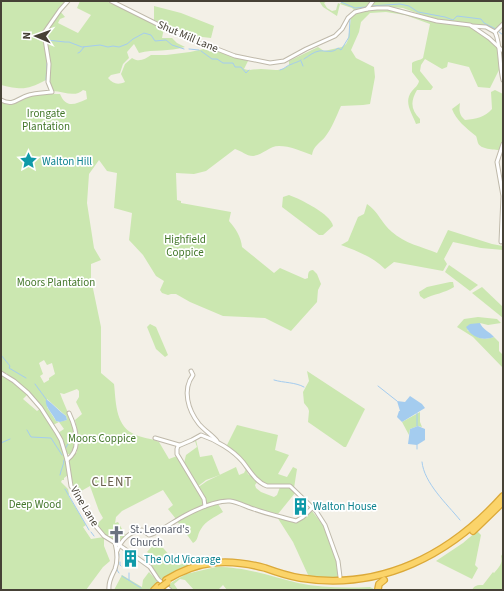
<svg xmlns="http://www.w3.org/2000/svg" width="504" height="591" font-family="'Source Sans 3',sans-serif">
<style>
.green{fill:#cbe7b0;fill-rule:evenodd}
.water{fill:#a4ccef}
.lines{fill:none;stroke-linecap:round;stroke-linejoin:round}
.stream{stroke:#a4ccef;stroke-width:1}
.minor-casing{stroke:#bfb9aa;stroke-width:5}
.highway-casing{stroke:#dba939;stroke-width:8}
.minor{stroke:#fff;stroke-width:3}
.highway{stroke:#fbd46a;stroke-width:5.5}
.highway-bridge-casing{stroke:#dba939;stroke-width:8;stroke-linecap:butt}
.highway-bridge{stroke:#fbd46a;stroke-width:5.5}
.labels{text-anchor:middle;stroke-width:3.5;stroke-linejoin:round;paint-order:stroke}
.street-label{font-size:11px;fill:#464136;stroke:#fff}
.park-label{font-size:11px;fill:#43772a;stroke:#fff}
.culture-label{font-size:11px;fill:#0d838f;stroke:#fff;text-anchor:start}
.worship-label{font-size:11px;fill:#5b616d;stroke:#fff;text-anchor:start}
.quarter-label{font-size:13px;letter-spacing:1px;fill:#69604d;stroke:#fff}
</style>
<rect width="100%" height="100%" fill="#f3f0e7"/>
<g class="green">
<path d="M1 1H66L43 30V40L47 56 46 80C27 90 22 90 1 85Z"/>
<path d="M80 1H106L164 28 162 38H172L177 43 185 47C169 52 154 49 139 53L134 44 127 52 129 58 123 64 120 73 111 75 108 78C113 84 118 85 125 82L121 74 125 64 132 58C139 63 145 59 151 55H166L190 52 204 49 216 51 248 61 244 69C250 71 255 69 261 69 272 69 280 73 289 65V61L318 47 324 51 342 47 346 44 348 40 351 18 357 12 384 8 406 11 421 18 441 23 469 26 488 39 497 47 499 70 490 88 478 87 469 67 448 62 447 67 442 69 425 59 421 65 420 71 433 87 431 90H417C410 102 411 110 420 119V123L416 124C412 113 403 102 412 91 415 87 418 86 419 81L412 72V63C415 60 419 61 423 58L430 24 405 15 386 12 370 13 361 22 359 32 351 50 356 58 374 67 375 77 370 104 363 105 341 106C336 117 332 128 325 137 320 143 313 146 312 155 301 151 290 146 279 146 269 146 263 155 253 156 246 156 242 151 235 149L206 171 194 174 176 173 177 200 181 201V203L231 212 229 221C236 229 241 237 242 247L274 273 280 268 305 279 308 278C308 274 308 270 313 270L317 274 321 284 318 290 317 302 291 331 265 318 223 316 190 302 176 294H171L168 295 162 293 160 290 164 281 156 276 143 255 129 240 132 213 114 208 117 173 107 171 99 160 89 174 87 203 94 248 101 260 91 264V279L101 327V373L114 384C116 400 115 424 132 433 140 438 151 438 159 442L169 459 177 456 204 503 202 506 176 519 168 509 173 505 163 490 122 511 116 517 115 523 118 522 126 536 117 542 104 534 96 525 103 518 99 511 90 486 76 494C71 484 70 471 69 460L77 452V430L75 420 82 414 76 402 79 397V391L77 389 64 394 60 393C66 411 82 435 71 454H65L63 442 58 433 64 429 59 422 53 425 42 408 7 375V373H2L1 368V102C14 110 25 96 37 94 45 93 53 94 60 94 66 108 74 105 87 99L86 91 83 90C75 98 63 91 53 91L49 83 50 57 45 39 47 31 60 11 65 17 60 19 58 23 78 33 91 15 77 8ZM44 360 47 365 52 363 55 374 49 378V380L44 383 40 376 43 374 39 363ZM47 399 66 416 67 420 59 422 56 421 47 407Z"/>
<path d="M319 1H327L324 3 327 8 332 11 336 10 338 3 340 4 342 1H371L366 8 355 11 352 8 340 4 337 16 323 7Z"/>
<path d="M375 1H503V23L494 32 487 26 433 19 403 8 379 6 369 8Z"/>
<path d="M154 6 181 13 214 26 211 38 194 36 192 38 180 31 154 20Z"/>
<path d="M495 90 503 94V139L500 150C494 150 480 149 478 143 477 140 477 138 476 136 466 128 456 120 452 109L460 103C459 110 459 115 465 120 476 119 485 117 492 109L491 92Z"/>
<path d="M289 195C300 199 331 214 333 226L323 235H319L282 207 283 197Z"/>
<path d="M367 204C378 211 382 224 392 232 404 243 422 247 437 253L448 230 492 244 503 246V250L481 248 453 242 444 259 447 264 443 271 394 262 385 269C373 257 357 251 341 245L348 241 358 217 364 214Z"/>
<path d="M449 265 478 285 470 291 445 272Z"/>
<path d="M450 282H453L454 287C445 293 434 294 424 299L420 296 419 292 427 287Z"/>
<path d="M482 287 503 307V318L472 293Z"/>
<path d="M478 317 497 319 501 323 488 325 480 323 467 330C478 337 480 341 494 337L499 342V351L503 355V368L473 337 457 327 464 319Z"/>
<path d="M150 324 156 327 168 355 165 357 156 349 147 327Z"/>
<path d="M307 371 365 409 346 447H344L308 422 309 411 308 408 304 403 303 392 309 381Z"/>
<path d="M1 375 12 380 27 395 23 399 37 411 40 409 59 440 66 460 68 475 64 478V480H62L61 482 68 489 69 494 68 495 86 525 83 527 91 539 104 537V546L110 561 103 567 86 590 1 589Z"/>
<path d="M420 412V422L422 427 418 426 410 429 409 435 402 422Z"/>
<path d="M237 425 278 435 275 450 289 455 278 474 287 477 293 467 297 469 294 488C287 482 275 485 266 485L250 472 246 464 226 447Z"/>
<path d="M196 440 200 457 212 455 220 475 206 480 197 487 184 463 186 455 197 447 195 441Z"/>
<path d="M236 467 239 475 244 473 246 469 248 474 258 481 255 485 256 488 261 492 274 497 277 495 280 487 290 488 295 493 278 514 254 509 231 500 206 505 197 488 207 481Z"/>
<path d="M218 504 223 512C215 517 205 521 201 529 197 534 199 540 193 543L177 521 205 507Z"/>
<path d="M312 511 326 529 336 560 338 578 329 579 309 577 293 542 277 517C298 523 295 525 312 511Z"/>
<path d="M477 531 481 535 475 565 478 568 472 579 436 561 463 543Z"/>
<path d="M157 541 178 565 187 563 188 566 161 579 151 566 153 562 150 554 147 552Z"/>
<path d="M503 553V590H472C475 585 477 585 483 585L493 572 494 573C499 567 503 564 501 556Z"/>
<path d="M216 567C247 567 269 576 298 583 322 588 345 588 370 587L376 590H227L223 585 218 590H194L185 580 180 579 174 584 178 590H174L168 586 169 584 186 574Z"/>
<path d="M149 572 158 582 152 590H114L122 575 142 587 143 580Z"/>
</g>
<g class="water">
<path d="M480 323C482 329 490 332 494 337 483 341 472 338 466 327L470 324Z"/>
<path d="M410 396 422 404 425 408 402 422 397 417 399 411H400L397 401 405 402Z"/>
<path d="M46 399C53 404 59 411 66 416L67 420 60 422 56 421C53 414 44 406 46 399Z"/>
<path d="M418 426 425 429V440L417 445 408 444 410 429Z"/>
</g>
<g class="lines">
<g class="stream">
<path d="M341 2 355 8 366 7"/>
<path d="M371 6 400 4 409 6 418 12 445 17 453 20 457 16 481 19 484 23 496 29"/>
<path d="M498 31 503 35"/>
<path d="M47 40 65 42H69L82 47 100 45 108 47 113 46 119 47 127 44 133 39 144 33 151 35 155 41 166 40 172 45 184 49"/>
<path d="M189 49 199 50"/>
<path d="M201 51 212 59H217L223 63H233L235 67H241L246 73 249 70"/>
<path d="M78 53 80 52 84 47"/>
<path d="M304 59C309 56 313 52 319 51 325 50 332 54 338 48L341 50 349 37 350 18"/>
<path d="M301 61 303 66"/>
<path d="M280 70C285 69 287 65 292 64 296 62 296 63 301 60"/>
<path d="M46 80 47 63"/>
<path d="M1 355 10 366 9 368 26 378"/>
<path d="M274 380C284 383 295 382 304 387"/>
<path d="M35 384 46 399"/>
<path d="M378 386 397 401"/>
<path d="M417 426V413"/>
<path d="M27 430 31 437 51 438 62 455"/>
<path d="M1 443 10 439"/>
<path d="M417 445V449"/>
<path d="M65 449 68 444"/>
<path d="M422 462C424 483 447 504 460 520"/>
<path d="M60 475C61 469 64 465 64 460"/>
<path d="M65 489 89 530"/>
<path d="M91 532 94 536"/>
<path d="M120 562V565L121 566"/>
<path d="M119 573 117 570 119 554"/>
<path d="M129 573V580"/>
<path d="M122 576 141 588"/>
</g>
<defs>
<g id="minor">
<path d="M111 1 161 26 178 32 201 44 212 47 235 56 270 63 284 61 306 49 335 36 342 29 348 18 355 12 367 9 377 8H388L437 21 470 25 489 38 503 51"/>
<path d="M367 9 373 1"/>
<path d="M503 24 495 32C501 44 499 65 503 80"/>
<path d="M472 26 486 27 495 32"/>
<path d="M1 100C14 107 17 98 29 95 36 93 44 93 52 92L48 82 49 64 44 33 60 10 68 1"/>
<path d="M501 242 503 196 497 162 503 144"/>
<path d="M191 371 193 375C182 390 188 410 199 424 204 430 212 435 217 441"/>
<path d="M1 373 14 381 28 393 41 408 57 433 61 440 67 460 71 486 94 524 104 536 122 547 150 567 158 579 170 590"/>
<path d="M155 438 179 445"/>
<path d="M67 460C82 449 76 428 69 413"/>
<path d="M205 506 204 499 177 454V449L178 446 192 440 201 435C216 440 233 450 243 462 250 471 256 482 267 486H290L316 511 325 525 338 561 340 577"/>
<path d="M117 551C121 540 130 531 142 530L149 535C155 535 176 520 184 516 197 509 215 500 230 501 238 502 247 507 254 509 268 514 282 517 296 521L303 517 312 508"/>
<path d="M109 590C108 581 112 576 115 569 118 561 117 551 115 543"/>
</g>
<g id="highway">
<path d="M473 531 503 502"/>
<path d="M166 580C199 560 228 558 265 568 276 572 288 576 300 578 381 591 450 555 503 496"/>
<path d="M378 589 379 584 384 580"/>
<path d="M154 590 158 586"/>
</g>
</defs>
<use href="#minor" class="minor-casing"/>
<use href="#highway" class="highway-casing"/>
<use href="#minor" class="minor"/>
<use href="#highway" class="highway"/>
<defs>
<path id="highway-bridge" d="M160 588 168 582"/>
</defs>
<use href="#highway-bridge" class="highway-bridge-casing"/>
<use href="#highway-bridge" class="highway-bridge"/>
</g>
<defs>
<symbol id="sight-bare" viewBox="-9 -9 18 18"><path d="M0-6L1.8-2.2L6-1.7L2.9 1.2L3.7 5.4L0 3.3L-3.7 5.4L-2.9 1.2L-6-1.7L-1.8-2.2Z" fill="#0f9aa8" stroke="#fff" stroke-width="2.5" paint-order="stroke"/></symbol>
<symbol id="building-bare" viewBox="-9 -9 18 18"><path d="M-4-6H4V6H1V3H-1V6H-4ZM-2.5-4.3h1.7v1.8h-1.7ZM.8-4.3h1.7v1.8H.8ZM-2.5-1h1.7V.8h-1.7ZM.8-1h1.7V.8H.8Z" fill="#0f9aa8" stroke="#fff" stroke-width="2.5" paint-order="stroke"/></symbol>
<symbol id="church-bare" viewBox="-9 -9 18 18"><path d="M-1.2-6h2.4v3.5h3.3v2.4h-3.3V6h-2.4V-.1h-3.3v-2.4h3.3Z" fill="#6b7280" stroke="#fff" stroke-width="2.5" paint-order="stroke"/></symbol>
</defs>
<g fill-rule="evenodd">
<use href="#sight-bare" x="16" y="148" width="25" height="25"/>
<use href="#building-bare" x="288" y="494" width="25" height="25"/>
<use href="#church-bare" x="104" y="522" width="25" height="25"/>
<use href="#building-bare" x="118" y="546" width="25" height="25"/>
</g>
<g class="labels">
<g class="street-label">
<text transform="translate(188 36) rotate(23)" y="4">Shut Mill Lane</text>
<text transform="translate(85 506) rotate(59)" y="4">Vine Lane</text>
</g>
<g class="park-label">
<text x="46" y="117">Irongate<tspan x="46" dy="13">Plantation</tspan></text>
<text x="185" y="243">Highfield<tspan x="185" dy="13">Coppice</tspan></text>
<text x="56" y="286">Moors Plantation</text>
<text x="102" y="442">Moors Coppice</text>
<text x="35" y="508">Deep Wood</text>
</g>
<g class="culture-label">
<text x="42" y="165">Walton Hill</text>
<text x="313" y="510">Walton House</text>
<text x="144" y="563">The Old Vicarage</text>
</g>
<g class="worship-label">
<text x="130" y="533">St. Leonard's<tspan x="130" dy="13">Church</tspan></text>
</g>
<g class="quarter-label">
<text x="112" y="486">CLENT</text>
</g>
</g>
<rect width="504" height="591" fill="none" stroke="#464136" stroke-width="4"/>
<g transform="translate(36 36) rotate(272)" stroke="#ffffff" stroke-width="3" paint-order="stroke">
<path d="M0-3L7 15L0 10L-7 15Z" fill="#464136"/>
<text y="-6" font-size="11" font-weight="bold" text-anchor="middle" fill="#464136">N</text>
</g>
</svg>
